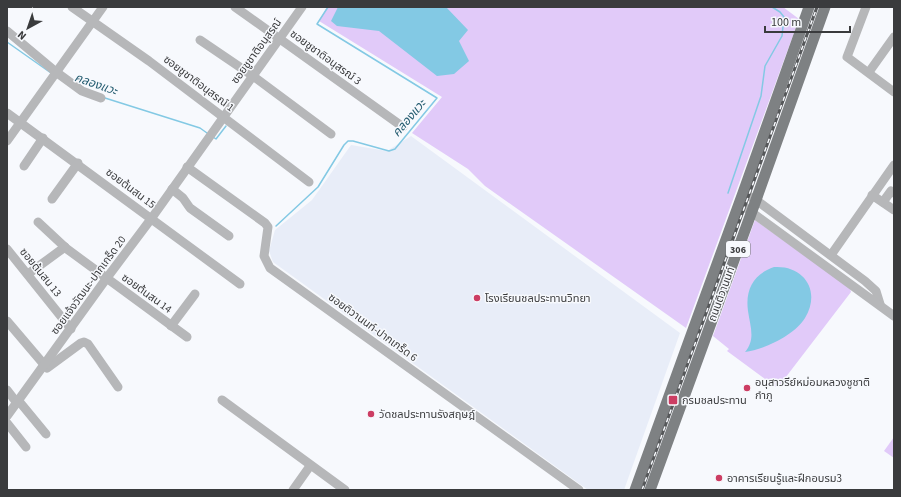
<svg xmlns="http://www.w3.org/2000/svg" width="901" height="497" font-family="'Source Sans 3','Noto Sans Thai',sans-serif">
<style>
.built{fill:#e8edf8}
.green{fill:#e1caf9}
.water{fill:#83c9e4}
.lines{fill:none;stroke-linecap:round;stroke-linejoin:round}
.stream{stroke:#83c9e4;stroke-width:1.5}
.minor{stroke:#b6b7b9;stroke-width:9}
.major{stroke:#7e8183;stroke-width:11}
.rail-casing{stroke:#555759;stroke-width:3}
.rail{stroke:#f7f9fd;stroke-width:1.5;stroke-dasharray:4.5;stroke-linecap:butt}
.poi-dot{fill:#cc3d63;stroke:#f7f9fd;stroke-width:1.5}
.labels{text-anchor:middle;stroke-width:3;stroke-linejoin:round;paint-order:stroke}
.shield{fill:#f7f9fd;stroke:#737477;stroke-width:1}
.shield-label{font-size:10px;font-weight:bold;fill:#3a3b3d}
.street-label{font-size:11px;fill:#3a3b3d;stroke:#f7f9fd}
.poi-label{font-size:11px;fill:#3a3b3d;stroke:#f7f9fd;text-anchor:start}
.water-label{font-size:12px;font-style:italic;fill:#245c70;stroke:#f7f9fd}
</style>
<rect width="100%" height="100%" fill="#f7f9fd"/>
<path class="built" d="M411 136 680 333 624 490H588L273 262 269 251 275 230 312 200 351 145 387 151Z"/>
<g class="green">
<path d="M327 7H783L799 19 686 328 485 186 468 169 412 133 442 97 319 21Z"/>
<path d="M755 220 850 288 851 292 779 386 776 387 727 351 729 349 713 336Z"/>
<path d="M894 437V458L884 451Z"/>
</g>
<g class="water">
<path d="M338 7H446L468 30 459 41 469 61 454 74 437 76 379 31 337 26 331 21Z"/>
<path d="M774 267C805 265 821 292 805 318 795 335 763 350 745 352 756 339 750 326 748 311 745 289 754 274 774 267Z"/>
</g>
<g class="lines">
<g class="stream">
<path d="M7 42 51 73"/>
<path d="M105 98 200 128 207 133"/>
<path d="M213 137 216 139 226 126"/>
<path d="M728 193 761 96 765 66 782 36 784 17 780 12 772 7"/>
<path d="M276 226 318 187 344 145 348 141H353L389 151 395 149 437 98 317 24 328 7"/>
</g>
<g class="minor">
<path d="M72 7 149 61 309 182"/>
<path d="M235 7 403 127"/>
<path d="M866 7 847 57 894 92"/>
<path d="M7 31 56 72 82 91 101 98"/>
<path d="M200 40 253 76 331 134"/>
<path d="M869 72 894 37"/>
<path d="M7 113 240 284"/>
<path d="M7 141 103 7"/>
<path d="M24 166 43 138"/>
<path d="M187 167 265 223 268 227 264 256 270 268 579 490"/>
<path d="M172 189 183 198 190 208 229 236"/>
<path d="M743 193 756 200 865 281 876 291 880 304"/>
<path d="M872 195 894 210"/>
<path d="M52 199 78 163"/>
<path d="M883 202 891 191 894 193"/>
<path d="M739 203 894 316"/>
<path d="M38 222 67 249 187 337"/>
<path d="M7 249 71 329"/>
<path d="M831 255 894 165"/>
<path d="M28 274 65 247"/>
<path d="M7 321 47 368 81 343 84 342 88 344 118 387"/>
<path d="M171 326 195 294"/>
<path d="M7 390 17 403"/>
<path d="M18 400 46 434"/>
<path d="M222 400 345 490"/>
<path d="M7 416 106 279 151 219 302 7"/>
<path d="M7 423 26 447"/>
<path d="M293 490 310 466"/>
</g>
<g class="major">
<path d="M635 490 690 338 743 193 809 7"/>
<path d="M650 490 756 200 825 7"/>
</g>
<defs>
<path id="rail" d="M642 490 817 7"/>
</defs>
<use href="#rail" class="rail-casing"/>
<use href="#rail" class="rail"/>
</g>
<g class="poi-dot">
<circle cx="477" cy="298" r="4"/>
<circle cx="747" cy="388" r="4"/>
<rect x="668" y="395" width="10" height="10" rx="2"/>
<circle cx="371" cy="414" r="4"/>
<circle cx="719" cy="478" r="4"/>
</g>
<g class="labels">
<rect class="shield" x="726" y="241" width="24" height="16" rx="3"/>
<g class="shield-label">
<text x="738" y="253">306</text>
</g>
<g class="street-label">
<text transform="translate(256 51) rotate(-54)" y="4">ซอยชูชาติอนุสรณ์</text>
<text transform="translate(326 57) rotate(36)" y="4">ซอยชูชาติอนุสรณ์ 3</text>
<text transform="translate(199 83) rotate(37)" y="4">ซอยชูชาติอนุสรณ์ 1</text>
<text transform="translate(131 188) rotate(37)" y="4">ซอยต้นสน 15</text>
<text transform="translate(41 272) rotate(51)" y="4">ซอยต้นสน 13</text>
<text transform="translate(88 285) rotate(-54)" y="4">ซอยแจ้งวัฒนะ-ปากเกร็ด 20</text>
<text transform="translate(147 293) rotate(36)" y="4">ซอยต้นสน 14</text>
<text transform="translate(721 294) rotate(-70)" y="4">ถนนติวานนท์</text>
<text transform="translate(373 327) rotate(36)" y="4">ซอยติวานนท์-ปากเกร็ด 6</text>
</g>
<g class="poi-label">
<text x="485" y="302">โรงเรียนชลประทานวิทยา</text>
<text x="755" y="386">อนุสาวรีย์หม่อมหลวงชูชาติ<tspan x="755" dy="13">กำภู</tspan></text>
<text x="682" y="404">กรมชลประทาน</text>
<text x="379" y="418">วัดชลประทานรังสฤษฎ์</text>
<text x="727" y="482">อาคารเรียนรู้และฝึกอบรม3</text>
</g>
<g class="water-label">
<text transform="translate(96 84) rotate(19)" y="4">คลองแวะ</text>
<text transform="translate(409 118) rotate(-50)" y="4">คลองแวะ</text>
</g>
</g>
<rect width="901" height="497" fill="none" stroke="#3a3b3d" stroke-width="16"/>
<g transform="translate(28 28) rotate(220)" stroke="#f7f9fd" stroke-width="3" paint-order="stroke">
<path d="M0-3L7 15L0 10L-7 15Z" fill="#3a3b3d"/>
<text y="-6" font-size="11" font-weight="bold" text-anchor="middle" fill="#3a3b3d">N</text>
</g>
<path d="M765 26v6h85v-6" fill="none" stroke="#3a3b3d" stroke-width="2"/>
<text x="771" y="26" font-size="12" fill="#3a3b3d" stroke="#f7f9fd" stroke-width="3" paint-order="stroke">100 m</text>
</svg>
